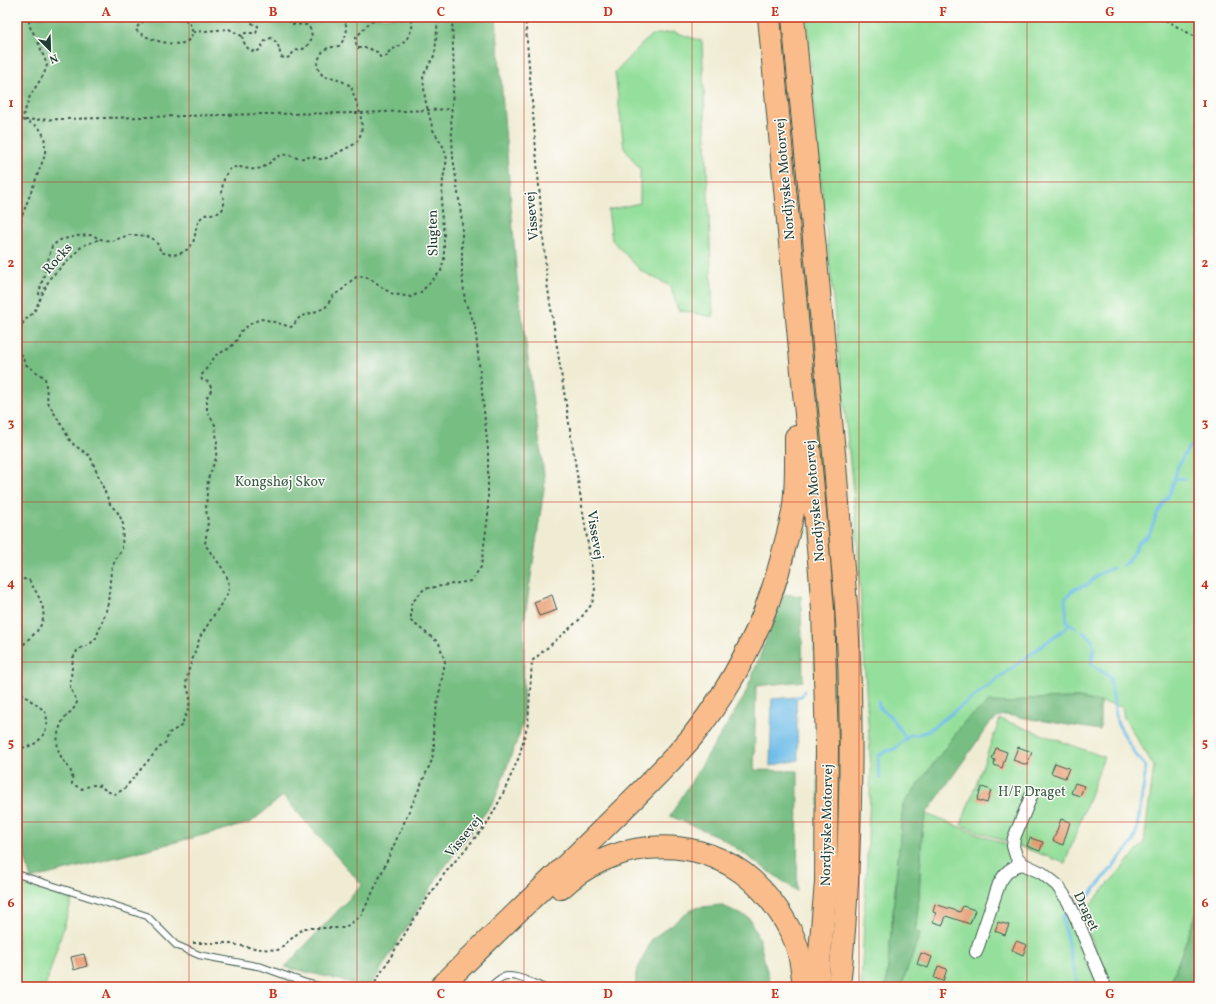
<svg xmlns="http://www.w3.org/2000/svg" width="1216" height="1004" font-family="Vollkorn,serif">
<style>
.green{fill:#94df9b;stroke:#5a8e68}
.forest{fill:#77be83;stroke:#4b7e5c}
.water{fill:#70beea;stroke:#487e8f}
.lines{fill:none;stroke-linecap:round;stroke-linejoin:round}
.stream{stroke:#70beea;stroke-width:3}
.building{fill:#e79d75}
.service-casing{stroke:#3e574c;stroke-width:8}
.minor-casing{stroke:#3e574c;stroke-width:14}
.motorway-casing{stroke:#3e574c;stroke-width:24}
.path{stroke:#3e574c;stroke-width:2;stroke-dasharray:3 3;stroke-linecap:butt}
.service{stroke:#fff;stroke-width:6}
.minor{stroke:#fff;stroke-width:12}
.motorway{stroke:#fabc8b;stroke-width:22}
.grid{fill:none;stroke:#c8321e;stroke-width:1;stroke-opacity:0.55}
.labels{text-anchor:middle;stroke-width:3;stroke-linejoin:round;paint-order:stroke}
.street-label{font-size:14px;fill:#1f3d34;stroke:#fdfcf7}
.park-label{font-size:14px;fill:#365d49;stroke:#fdfcf7}
.neatline{fill:none;stroke:#c8321e;stroke-width:1.5}
.grid-label{font-size:13px;text-anchor:middle;font-weight:bold;fill:#c8321e}
</style>
<rect width="100%" height="100%" fill="#fdfcf7"/>
<filter id="ink" filterUnits="userSpaceOnUse"><feTurbulence type="fractalNoise" baseFrequency=".025" numOctaves="2"/><feDisplacementMap in="SourceGraphic" scale="8" xChannelSelector="R" yChannelSelector="G"/><feConvolveMatrix kernelMatrix="1 2 1 2 8 2 1 2 1" color-interpolation-filters="sRGB"/></filter>
<filter id="wash" filterUnits="userSpaceOnUse"><feTurbulence type="fractalNoise" baseFrequency=".012" numOctaves="4" result="noise"/><feDisplacementMap in="SourceGraphic" scale="16" xChannelSelector="R" yChannelSelector="G"/><feGaussianBlur stdDeviation="0.9" result="paint"/><feColorMatrix in="noise" values="0 0 0 0 0 0 0 0 0 0 0 0 0 0 0 0 0 1.4 0 .05"/><feComposite in="paint" operator="in"/></filter>
<g filter="url(#wash)">
<rect width="100%" height="100%" fill="#f0ecd4"/>
<g class="green">
<path d="M807 17H1199V907L1169 987H1112L1081 915 1144 843 1154 766 1124 718 1122 707 1100 702 1078 698 1029 699 1011 703 989 702 903 805 886 987H861L871 773 856 519 818 154Z"/>
<path d="M674 32 702 41 713 317 678 310 670 286 640 270 612 240 608 210 640 203V169L624 148 615 72 651 35Z"/>
<path d="M804 284 807 285 811 303 835 566 842 770 832 987H824Z"/>
<path d="M1000 719 1104 757 1065 863 961 825Z"/>
<path d="M926 814 1007 845 1024 868 1040 875 1068 905 1101 987H903L902 984 920 933 915 932 919 898 922 831Z"/>
<path d="M17 883 72 900 45 987H17Z"/>
</g>
<g class="forest">
<path d="M17 17H496L517 280 545 482 524 623 523 724 494 801 440 873 370 987 285 967 362 885 283 796 250 823 31 879 17 828Z"/>
<path d="M784 594 801 596 803 681 756 686 754 770 798 771 797 891 720 837 670 816 744 697Z"/>
<path d="M1078 698 1100 702V730L1006 715 1000 716 990 723 926 814 922 831 919 898 915 932 920 933 902 984 903 987H886L903 805 965 721 989 702 1011 703 1029 699Z"/>
<path d="M721 905 749 918 759 939 771 987H636V973L652 939 694 908Z"/>
<path d="M1199 907V980L1196 987H1169Z"/>
</g>
<path class="water" d="M796 697 798 760 770 766 772 699Z"/>
<g class="lines">
<g class="stream">
<path d="M1175 478 1185 479"/>
<path d="M1194 486 1199 491"/>
<path d="M1122 565 1128 562 1138 543 1149 535 1157 514 1170 494 1178 466 1188 449 1199 440"/>
<path d="M1076 628 1067 622 1065 599 1073 590 1089 584 1097 575 1113 568"/>
<path d="M796 697 802 696 804 691"/>
<path d="M878 701 879 707 889 715 907 739"/>
<path d="M880 778 878 765 879 755 887 751 895 749 909 735H916L928 731 1071 624"/>
<path d="M1080 907 1133 842 1137 829 1145 776V766L1135 754 1117 722 1110 677 1091 664 1094 651 1092 639 1083 632"/>
<path d="M1069 912 1062 917 1078 987"/>
</g>
</g>
<g id="blocks">
<g class="building">
<path d="M552 595 557 610 539 616 534 602Z"/>
<path d="M1018 747 1032 752 1027 765 1013 760Z"/>
<path d="M996 748 1007 752 1002 768 994 765 995 760 992 759Z"/>
<path d="M1055 763 1069 768 1065 778 1051 773Z"/>
<path d="M1075 783 1084 786 1080 796 1071 793Z"/>
<path d="M982 787 991 790 987 803 977 800Z"/>
<path d="M1061 819 1070 822 1063 845 1053 841Z"/>
<path d="M1030 838 1043 842 1040 851 1027 846Z"/>
<path d="M935 904 960 912 963 906 975 910 970 924 946 916 943 925 933 922 936 913 933 912Z"/>
<path d="M998 922 1009 925 1005 935 995 931Z"/>
<path d="M1016 941 1027 945 1023 955 1012 950Z"/>
<path d="M921 953 932 957 928 968 917 964Z"/>
<path d="M84 954 87 966 74 970 71 957Z"/>
<path d="M938 966 947 969 943 981 934 978Z"/>
</g>
</g>
</g>
<g filter="url(#ink)">
<use href="#blocks" fill-opacity="0" stroke="#3e574c" stroke-width="1"/>
<g class="lines">
<defs>
<g id="service">
<path d="M17 874 147 916 176 945 199 955 262 967 306 983 322 987"/>
<path d="M490 987C494 983 498 979 503 977 515 973 532 983 543 987"/>
</g>
<g id="minor">
<path d="M1032 794 1014 838 1013 846 1016 856 1023 864 1042 873 1057 885 1068 901 1077 920 1105 987"/>
<path d="M976 952 999 884C1005 873 1010 867 1023 864"/>
</g>
<g id="motorway">
<path d="M769 17 815 511 823 610 827 743 826 882 817 987"/>
<path d="M793 17C806 155 820 293 832 431 836 473 839 515 842 557 846 601 849 645 850 689 852 789 849 888 839 987"/>
<path d="M561 888C609 842 687 832 743 873 764 889 780 910 792 934 800 950 802 969 804 987"/>
<path d="M441 987C495 932 552 880 607 825 636 796 666 768 692 737 737 680 769 615 785 545 788 534 791 523 793 512 797 488 796 462 796 437"/>
</g>
</defs>
<use href="#service" class="service-casing"/>
<use href="#minor" class="minor-casing"/>
<use href="#motorway" class="motorway-casing"/>
<g class="path">
<path d="M148 17 138 26 136 30C145 39 170 46 183 43 186 42 189 40 191 38 194 27 190 23 182 17"/>
<path d="M249 17 252 23 258 26V29L256 33H245L242 36C244 46 251 56 261 49 262 43 265 40 271 38 279 43 279 49 281 57 290 60 290 55 295 51 298 49 302 50 305 48 308 46 311 40 312 37L311 30 307 25 292 24 284 17"/>
<path d="M379 17C366 23 366 28 356 37V43L358 48H368L377 52 380 57 387 56 390 50C404 46 410 37 413 23L408 17"/>
<path d="M1160 17 1199 39"/>
<path d="M193 32 229 29 242 36"/>
<path d="M17 118C41 126 46 129 45 155L17 229"/>
<path d="M25 120 262 114 359 113 452 109"/>
<path d="M17 126 22 119 30 96 44 74 47 65 37 39 30 27 28 17"/>
<path d="M40 301 39 293 52 246 60 240 77 236 92 235 100 239 112 241 129 235H140L152 238 157 243 161 252C168 254 174 256 181 253 202 244 190 227 203 216 208 212 218 216 222 210 226 204 223 198 222 192 222 188 223 181 225 177 232 159 244 171 256 169 268 168 272 158 282 155 287 154 292 156 297 158 302 159 306 157 312 157 315 157 317 159 320 159 329 159 335 154 343 150 349 147 356 145 359 138 367 123 355 101 351 86L336 78 324 77 319 71 317 64C322 50 323 48 339 46 347 36 350 29 342 17"/>
<path d="M17 335 24 321 34 312 50 278 57 271 66 263 82 246 100 239"/>
<path d="M17 349 21 353 25 364 45 378 48 403 64 429 69 439 74 445 90 456 110 504 119 514 123 524 122 549 115 560 111 571 108 603 106 611 96 638 89 645 78 649 73 658 70 687 77 702C74 712 66 713 62 722 56 735 55 750 64 761 66 765 70 768 71 772 73 775 72 780 72 784L82 789C103 779 98 790 115 794L124 789 158 749 165 743 169 733 181 726 189 708 190 697 186 683 189 669 200 637 228 593C233 574 214 560 205 544L208 522 206 509 208 479 216 458 217 441 215 425 207 411V397L212 389 208 382 202 380 201 376 216 355 230 348 237 340 241 331 252 323 260 319 267 320 291 327 294 325 296 321 300 317 325 308 333 296 343 289 352 280 358 276 366 277 374 281 384 289 393 294 411 297 421 292 441 271 444 259V235L441 211 443 179 447 159 444 148 433 130 425 99 423 76 435 54 438 17"/>
<path d="M17 578 29 580C41 600 53 617 32 636 25 642 19 649 17 659"/>
<path d="M17 681 23 695 45 711C46 716 48 720 47 724 45 739 31 750 17 747"/>
<path d="M193 943H225L260 949 278 950 304 928H344L361 916 377 883 432 760 434 745 433 727 445 662 439 643 411 621V604L424 589 471 581 481 567 488 516V450L475 325 465 302 462 273V221L453 157 451 117 454 79 452 17"/>
<path d="M372 987 424 903 445 873 487 824 502 796 519 757 528 723 532 661 579 620 592 604 595 589 547 283 525 17"/>
</g>
<use href="#service" class="service"/>
<use href="#minor" class="minor"/>
<use href="#motorway" class="motorway"/>
</g>
</g>
<path class="grid" d="M189 17V987M357 17V987M524 17V987M692 17V987M859 17V987M1027 17V987M17 182H1199M17 342H1199M17 502H1199M17 662H1199M17 822H1199"/>
<g class="labels">
<g class="street-label">
<text transform="translate(784 179) rotate(-95)" y="5">Nordjyske Motorvej</text>
<text transform="translate(531 216) rotate(-95)" y="5">Vissevej</text>
<text transform="translate(432 233) rotate(-91)" y="5">Slugten</text>
<text transform="translate(57 258) rotate(-48)" y="5">Rocks</text>
<text transform="translate(814 501) rotate(-95)" y="5">Nordjyske Motorvej</text>
<text transform="translate(596 535) rotate(81)" y="5">Vissevej</text>
<text transform="translate(826 825) rotate(-89)" y="5">Nordjyske Motorvej</text>
<text transform="translate(463 836) rotate(-51)" y="5">Vissevej</text>
<text transform="translate(1087 911) rotate(65)" y="5">Draget</text>
</g>
<g class="park-label">
<text x="280" y="486">Kongshøj Skov</text>
<text x="1032" y="796">H/F Draget</text>
</g>
</g>
<rect width="1216" height="1004" fill="none" stroke="#fdfcf7" stroke-width="44"/>
<g transform="translate(50 50) rotate(157)" stroke="#fdfcf7" stroke-width="3" paint-order="stroke">
<path d="M0-3L7 15L0 10L-7 15Z" fill="#1f3d34"/>
<text y="-6" font-size="11" font-weight="bold" text-anchor="middle" fill="#1f3d34">N</text>
</g>
<rect x="22" y="22" width="1172" height="960" class="neatline"/>
<g class="grid-label">
<text x="106" y="16">A</text>
<text x="273" y="16">B</text>
<text x="441" y="16">C</text>
<text x="608" y="16">D</text>
<text x="775" y="16">E</text>
<text x="943" y="16">F</text>
<text x="1110" y="16">G</text>
<text x="11" y="107">1</text>
<text x="1205" y="107">1</text>
<text x="11" y="267">2</text>
<text x="1205" y="267">2</text>
<text x="11" y="427">3</text>
<text x="1205" y="427">3</text>
<text x="11" y="587">4</text>
<text x="1205" y="587">4</text>
<text x="11" y="747">5</text>
<text x="1205" y="747">5</text>
<text x="11" y="907">6</text>
<text x="1205" y="907">6</text>
<text x="106" y="998">A</text>
<text x="273" y="998">B</text>
<text x="441" y="998">C</text>
<text x="608" y="998">D</text>
<text x="775" y="998">E</text>
<text x="943" y="998">F</text>
<text x="1110" y="998">G</text>
</g>
</svg>
